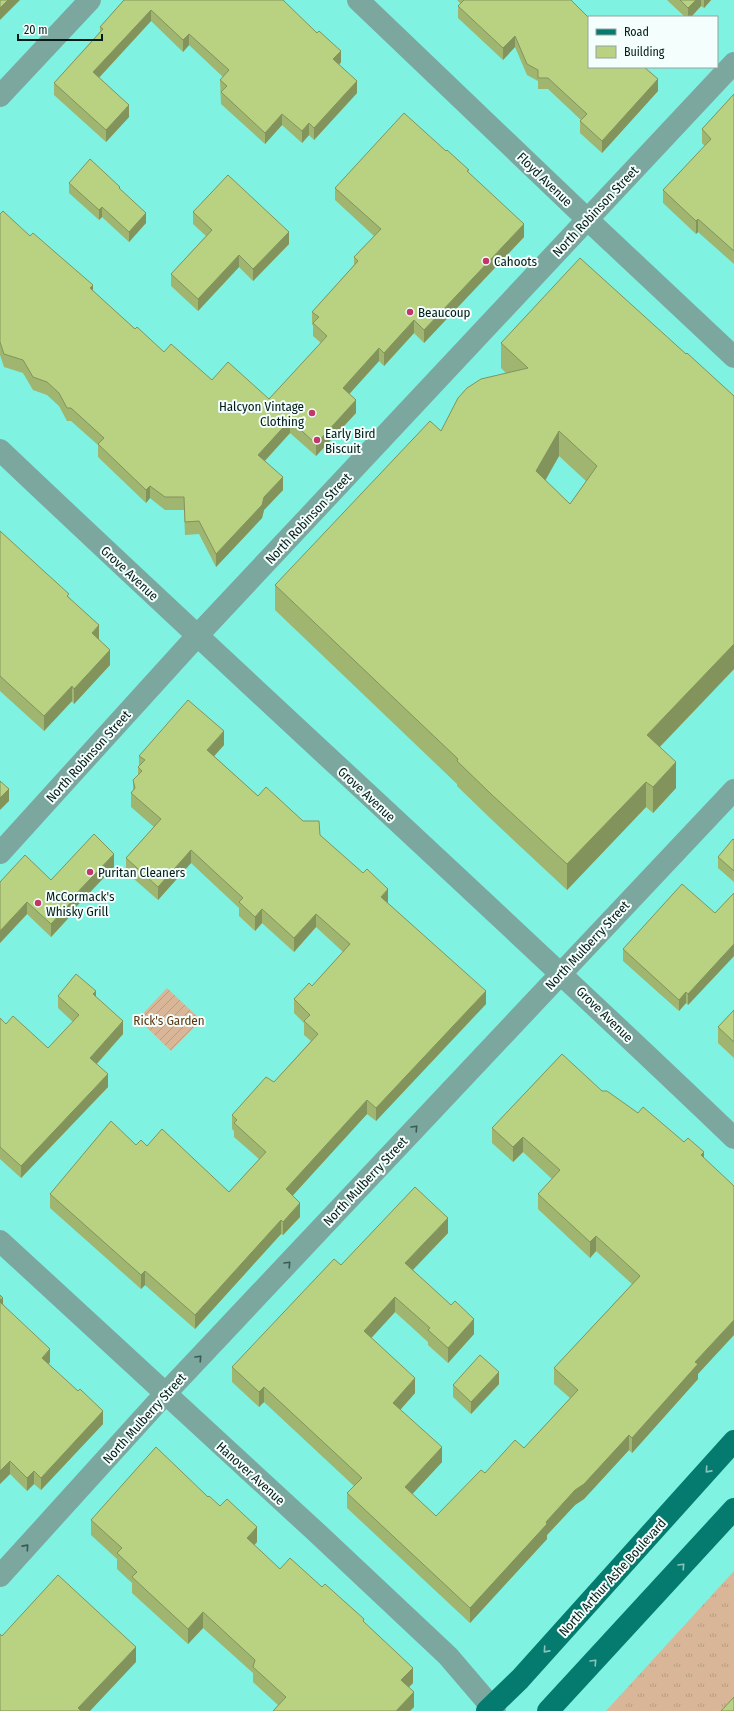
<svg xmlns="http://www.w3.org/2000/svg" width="734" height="1711" font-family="'Fira Sans Condensed',sans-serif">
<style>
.grass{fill:url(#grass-tufts)}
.garden{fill:url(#garden-furrows)}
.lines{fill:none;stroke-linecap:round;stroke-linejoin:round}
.minor{stroke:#7ba79f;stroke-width:22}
.tertiary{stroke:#7ba79f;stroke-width:22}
.primary{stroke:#057b6f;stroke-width:22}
.wall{fill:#9fb570;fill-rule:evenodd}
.shaded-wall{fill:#82935b}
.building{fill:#b9d282;stroke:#82935b;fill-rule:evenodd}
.oneway{stroke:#395b55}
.oneway2{stroke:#88c3bd}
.poi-dot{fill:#c23669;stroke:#f4fefc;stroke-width:1.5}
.labels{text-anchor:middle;stroke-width:4;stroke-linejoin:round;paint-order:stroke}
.street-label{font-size:13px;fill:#031c18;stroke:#f4fefc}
.poi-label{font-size:13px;fill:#031c18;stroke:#f4fefc;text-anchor:start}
.park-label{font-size:13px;fill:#5d3811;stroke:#f4fefc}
</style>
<defs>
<pattern id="grass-tufts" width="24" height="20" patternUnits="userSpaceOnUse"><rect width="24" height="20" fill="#d9b697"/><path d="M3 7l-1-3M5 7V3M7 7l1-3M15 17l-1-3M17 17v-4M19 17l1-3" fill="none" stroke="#b99c81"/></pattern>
<pattern id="garden-furrows" width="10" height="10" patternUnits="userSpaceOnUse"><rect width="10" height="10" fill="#d9b697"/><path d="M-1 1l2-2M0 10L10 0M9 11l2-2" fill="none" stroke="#b99c81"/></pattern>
</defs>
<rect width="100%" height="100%" fill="#7ff2e1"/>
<path class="grass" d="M734 1571V1705L728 1711H606Z"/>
<path class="garden" d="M167 988 201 1020 171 1051 138 1019Z"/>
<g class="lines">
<g class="minor">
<path d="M358 0 587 219 734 357"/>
<path d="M0 96 90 0"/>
<path d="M0 1241 315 1531 448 1656 495 1711"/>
<path d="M0 1576 165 1394 734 790"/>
</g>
<g class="tertiary">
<path d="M0 450C243 681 492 906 734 1138"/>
<path d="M0 853 197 636 734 63"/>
</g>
<g class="primary">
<path d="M487 1711 520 1679 734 1441"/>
<path d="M548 1711 734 1509"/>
</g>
</g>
<g class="wall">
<path d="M124 0 341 62 339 65 357 93 314 140 309 135 302 143 282 125 265 144 221 104 220 80 223 77 189 45 183 52 151 21 99 78 129 117 106 142 54 95V83L100 32V27Z"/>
<path d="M457 0H571L658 91 602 153 580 133V121L581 120 548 89H538V81L527 75 515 47 503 60 458 18V6L461 4Z"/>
<path d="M667 0H711L704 8 701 6 691 17H685Z"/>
<path d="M734 94V264L698 232 696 234 663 203V190L705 146 702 143V129Z"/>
<path d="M469 173 524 237 424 343 414 333 384 366 379 361 349 394 356 413 316 456 290 433 265 461 283 490 264 510 262 518 216 567 199 534 185 535 184 510H165L150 498 146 503 98 457V445L71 421H67L59 406 47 395 33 390 23 373 4 367 0 355V214L93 291 135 329 164 352 212 380 269 399 321 343 313 336V325H312V312L354 265V257L374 236 335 200V188Z"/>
<path d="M69 183 120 189 146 223 129 242 102 217 99 220 69 193Z"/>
<path d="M193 212 289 244 253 281 239 267 198 311 171 286V274L206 236 193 224Z"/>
<path d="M501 343 686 354 734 396V669L660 747 676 788 653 813 646 807 567 890 491 819 457 786V784L275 610V585L441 431 506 373 501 368ZM559 456 586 481 570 504 545 480Z"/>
<path d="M0 531 69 597 99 640 110 665 74 704 72 701 44 731 0 691Z"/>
<path d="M224 745 214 756 258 796 303 821 320 835 388 903 486 1004 376 1121 367 1114 292 1196 300 1217 283 1235 281 1234 195 1329 145 1285 141 1289 50 1208V1194L136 1145 147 1146 229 1192 259 1159 234 1137V1131L232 1129V1115L274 1082 311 1041 304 1035V1023L294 1013V999L312 986 343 952 316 927 294 952 262 923 255 931 239 916V908L191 863 158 900 126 872V858L154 827 131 807V793L133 790V780L138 775V767L139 766V756Z"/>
<path d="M734 840V882L718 868V857Z"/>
<path d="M114 867 73 910V913L51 937 27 914 0 943V882L51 880Z"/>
<path d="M734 893V956L688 1005 686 1003 679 1011 623 961V949L715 913Z"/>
<path d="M58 996 96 997 123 1034 97 1064 108 1087 21 1178 0 1159V1160V1018L6 1024 48 1048 73 1022 58 1008Z"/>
<path d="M734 1010V1058L718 1043V1027Z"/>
<path d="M562 1054 698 1374V1379L632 1453 629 1450 584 1499 575 1505 547 1535V1539L470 1623 347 1508V1493L354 1486 264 1402 259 1407 232 1382V1367L341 1265 448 1233 413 1270 474 1334 448 1363 428 1345V1342L395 1312 371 1338 415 1393 400 1410 442 1462 412 1494 436 1516 485 1473 524 1448 570 1398 554 1384V1368L632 1284 596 1251 590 1258 538 1209V1194L552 1179 523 1152 513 1162 492 1143V1128Z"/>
<path d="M0 1295 3 1304 50 1362 49 1364 103 1424 41 1490 34 1484 27 1491 10 1474 0 1484Z"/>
<path d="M499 1384 471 1414 453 1397V1385Z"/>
<path d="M208 1497 257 1542 254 1545 280 1569 322 1587 364 1622 413 1683 409 1687 414 1707 410 1711H273L278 1705 253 1682V1673L203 1628 188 1644 132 1593V1583L117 1569V1559L91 1535V1520Z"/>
</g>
<g class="shaded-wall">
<path d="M8 0H20L0 20V8Z"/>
<path d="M696 0H701V6L691 17H688V8Z"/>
<path d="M704 0H711L704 8Z"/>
<path d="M151 10V21L93 84V72Z"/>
<path d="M189 34V45L183 52V40Z"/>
<path d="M515 36V47L503 60V48Z"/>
<path d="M341 51V62L333 71V59Z"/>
<path d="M658 79V91L602 153V141Z"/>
<path d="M357 81V93L314 140V128Z"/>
<path d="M129 105V117L106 142V130Z"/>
<path d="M282 114V125L265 144V133Z"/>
<path d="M309 123V135L302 143V131Z"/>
<path d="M102 207V217L99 220V210Z"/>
<path d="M146 213V223L129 242V232Z"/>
<path d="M698 219V232L696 234V221Z"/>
<path d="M524 224V237L424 343V330Z"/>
<path d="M289 232V244L253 281V269Z"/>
<path d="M239 255V267L198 311V299Z"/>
<path d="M93 285V298L90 288Z"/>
<path d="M414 320V333L384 366V353Z"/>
<path d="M379 348V361L343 401V388Z"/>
<path d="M356 400V413L316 456V444Z"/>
<path d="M290 420V433L258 468V455Z"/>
<path d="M559 431V456L536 497V471Z"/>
<path d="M283 477V490L264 510 262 518 216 567V554L264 497Z"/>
<path d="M150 486V498L146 503V490Z"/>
<path d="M99 625V640L92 648V633Z"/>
<path d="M734 644V669L647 760V735Z"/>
<path d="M110 650V665L74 704V689Z"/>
<path d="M72 686V701L44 731V716Z"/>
<path d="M224 731V745L207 764V750Z"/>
<path d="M676 762V788L653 813V787Z"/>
<path d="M646 782V807L567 890V864Z"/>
<path d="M9 789V801L0 810V798Z"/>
<path d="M191 850V863L158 900V887Z"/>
<path d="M114 854V867L73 910V913L51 937V924L71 899Z"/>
<path d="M388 889V903L381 911V897Z"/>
<path d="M27 902V914L0 943V931Z"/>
<path d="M262 909V923L255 931V917Z"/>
<path d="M316 914V927L294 952V938Z"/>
<path d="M734 944V956L688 1005V994Z"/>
<path d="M96 991V1004L93 994Z"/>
<path d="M486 991V1004L376 1121V1108Z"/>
<path d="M686 992V1003L679 1011V1000Z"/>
<path d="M123 1021V1034L90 1071V1058Z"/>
<path d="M108 1074V1087L21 1178V1166Z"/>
<path d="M367 1100V1114L286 1203V1189Z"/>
<path d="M523 1137V1152L513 1162V1147Z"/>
<path d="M704 1152V1167L701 1155Z"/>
<path d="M300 1203V1217L283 1235V1222Z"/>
<path d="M448 1218V1233L405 1278V1263Z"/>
<path d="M281 1220V1234L195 1329V1315Z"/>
<path d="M596 1236V1251L590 1258V1242Z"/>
<path d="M145 1271V1285L141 1289V1275Z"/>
<path d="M395 1297V1312L364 1346V1331Z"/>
<path d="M3 1298V1311L0 1313V1300Z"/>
<path d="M474 1319V1334L448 1363V1348Z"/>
<path d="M734 1320V1335L698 1374V1379L632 1453V1438L695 1362Z"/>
<path d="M50 1349V1362L42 1371V1358Z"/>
<path d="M499 1372V1384L471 1414V1402Z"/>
<path d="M415 1378V1393L393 1418V1403Z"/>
<path d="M264 1387V1402L259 1407V1392Z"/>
<path d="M103 1411V1424L41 1490V1478Z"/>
<path d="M629 1435V1450L584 1499 575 1505 547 1535V1539L470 1623V1608L546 1522 575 1490Z"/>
<path d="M442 1447V1462L405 1502V1487Z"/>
<path d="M10 1461V1474L0 1484V1471Z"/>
<path d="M34 1471V1484L27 1491V1478Z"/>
<path d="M257 1527V1542L247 1553V1538Z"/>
<path d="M203 1612V1628L188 1644V1629Z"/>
<path d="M136 1647V1662L90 1711H78V1708Z"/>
<path d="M413 1668V1683L401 1695V1680Z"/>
<path d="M414 1692V1707L410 1711H396Z"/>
</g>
<g class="building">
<path d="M0 0H8L0 8Z"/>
<path d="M124 0H283L317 33 319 31 341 51 333 59 357 81 314 128 309 123 302 131 282 114 265 133 221 92 227 86 220 80 229 70 189 34 183 40 151 10 93 72 129 105 106 130 54 83 103 29 100 27Z"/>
<path d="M464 0H571L589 18V67H644L658 79 602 141 580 121 587 114 548 78H538V70L527 64 515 36 503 48 458 6Z"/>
<path d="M680 0H696L688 8Z"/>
<path d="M734 94V251L698 219 696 221 663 190 711 139 702 129Z"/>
<path d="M404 113 446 151 447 150 469 170 467 171 524 224 424 330 414 320 384 353 379 348 343 388 356 400 316 444 290 420 258 455 283 477 264 497 262 505 216 554 199 521 185 522 184 497H165L150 486 146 490 98 444 104 438 71 408H67L59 393 47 382 33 377 23 360 4 354 0 342V214L3 211 30 236 33 233 93 285 90 288 135 329 137 327 164 352 171 344 212 380 228 362 269 399 327 336 313 323 319 317 312 312 358 261 354 257 381 229 335 188Z"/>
<path d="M90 159 120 187 119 188 146 213 129 232 102 207 99 210 69 183Z"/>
<path d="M228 175 289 232 253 269 239 255 198 299 171 274 212 230 193 212Z"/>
<path d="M580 258 686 354 687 353 734 396V644L647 735 676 762 653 787 646 782 567 864 491 794 457 761 458 759 275 585 430 421 441 431 458 398 467 388 481 379 528 368 501 343ZM559 431 597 466 570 504 536 471Z"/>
<path d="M0 531 69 594 67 596 99 625 92 633 110 650 74 689 72 686 44 716 0 676Z"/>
<path d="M188 700 224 731 207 750 258 796 266 787 303 821H319L320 835 363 873 367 869 388 889 381 897 486 991 376 1108 367 1100 286 1189 300 1203 283 1222 281 1220 195 1315 145 1271 141 1275 50 1194 111 1121 136 1145 141 1140 147 1146 162 1129 229 1192 266 1152 234 1123 237 1120 232 1115 266 1077 274 1082 318 1034 304 1021 310 1015 294 999 309 983 312 986 350 944 316 914 294 938 262 909 255 917 239 902 243 898 191 850 158 887 126 858 161 819 131 793 135 788 133 780 142 771 138 767 145 760 139 756Z"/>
<path d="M0 781 9 789 0 798Z"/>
<path d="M94 834 114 854 71 899 73 900 51 924 27 902 0 931V882L25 855 51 880Z"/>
<path d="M733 839 734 840V871L718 857Z"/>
<path d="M682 884 715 913 734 893V944L688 994 686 992 679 1000 623 949Z"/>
<path d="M76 974 96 991 93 994 123 1021 90 1058 108 1074 21 1166 0 1147V1018L6 1024 13 1016 48 1048 79 1015 58 996Z"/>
<path d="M734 1010V1042L718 1027Z"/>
<path d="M562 1054 602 1091H607L638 1113 643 1107 684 1142 688 1138 704 1152 701 1155 734 1186V1320L695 1362 698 1364 632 1438 629 1435 584 1484 575 1490 546 1522 547 1524 470 1608 347 1493 362 1478 264 1387 259 1392 232 1367 334 1259 341 1265 415 1187 448 1218 405 1263 451 1305 455 1301 474 1319 448 1348 428 1330 430 1328 395 1297 364 1331 415 1378 393 1403 442 1447 405 1487 436 1516 481 1470 485 1473 515 1440 524 1448 578 1390 554 1368 640 1276 596 1236 590 1242 538 1194 560 1170 523 1137 513 1147 492 1128Z"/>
<path d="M0 1295 3 1298 0 1300Z"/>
<path d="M0 1302 50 1349 42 1358 78 1391 80 1389 103 1411 41 1478 34 1471 27 1478 10 1461 0 1471Z"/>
<path d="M480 1355 499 1372 471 1402 453 1385Z"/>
<path d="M156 1447 208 1497 209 1496 220 1506 227 1499 257 1527 247 1538 280 1569 290 1558 322 1587 325 1584 364 1619 363 1621 413 1668 401 1680 414 1692 396 1711H273L286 1697 253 1667 255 1660 203 1612 188 1629 132 1577 137 1572 117 1553 122 1548 91 1520Z"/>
<path d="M58 1575 136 1647 78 1708 81 1711H0V1634L2 1636Z"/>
<path d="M734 1697V1711H721Z"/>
</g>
<defs><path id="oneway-chevron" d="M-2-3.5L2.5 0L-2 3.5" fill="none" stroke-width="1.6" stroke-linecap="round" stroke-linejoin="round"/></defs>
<g class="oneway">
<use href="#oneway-chevron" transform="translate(415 1128) rotate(-47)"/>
<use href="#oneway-chevron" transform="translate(288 1264) rotate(-47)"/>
<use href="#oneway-chevron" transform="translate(199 1358) rotate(-47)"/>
<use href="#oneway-chevron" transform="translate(26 1547) rotate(-48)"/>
</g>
<g class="oneway2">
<use href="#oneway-chevron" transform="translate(708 1470) rotate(132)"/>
<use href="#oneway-chevron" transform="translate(682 1566) rotate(-47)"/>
<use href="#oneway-chevron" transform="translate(546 1650) rotate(132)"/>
<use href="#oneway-chevron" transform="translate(594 1662) rotate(-47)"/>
</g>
<g class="poi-dot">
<circle cx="486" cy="261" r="4"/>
<circle cx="410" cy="312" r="4"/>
<circle cx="312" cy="413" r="4"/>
<circle cx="317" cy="440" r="4"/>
<circle cx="90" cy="872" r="4"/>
<circle cx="38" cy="903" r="4"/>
</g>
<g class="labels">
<g class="street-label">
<text transform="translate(545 179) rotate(44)" y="5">Floyd Avenue</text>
<text transform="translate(595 211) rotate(-47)" y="5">North Robinson Street</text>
<text transform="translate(308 518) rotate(-47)" y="5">North Robinson Street</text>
<text transform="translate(130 573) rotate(43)" y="5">Grove Avenue</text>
<text transform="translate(88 756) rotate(-48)" y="5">North Robinson Street</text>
<text transform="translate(367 794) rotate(43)" y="5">Grove Avenue</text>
<text transform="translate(587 945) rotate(-47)" y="5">North Mulberry Street</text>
<text transform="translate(605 1014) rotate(44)" y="5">Grove Avenue</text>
<text transform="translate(365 1181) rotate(-47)" y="5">North Mulberry Street</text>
<text transform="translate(144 1418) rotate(-48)" y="5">North Mulberry Street</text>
<text transform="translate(251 1473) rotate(42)" y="5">Hanover Avenue</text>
<text transform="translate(612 1577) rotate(-48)" y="5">North Arthur Ashe Boulevard</text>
</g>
<g class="poi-label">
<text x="494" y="266">Cahoots</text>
<text x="418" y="317">Beaucoup</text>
<text x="304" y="411" text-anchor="end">Halcyon Vintage<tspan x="304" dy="15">Clothing</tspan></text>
<text x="325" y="438">Early Bird<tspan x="325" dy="15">Biscuit</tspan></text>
<text x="98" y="877">Puritan Cleaners</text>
<text x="46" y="901">McCormack's<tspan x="46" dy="15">Whisky Grill</tspan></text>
</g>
<g class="park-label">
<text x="169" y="1025">Rick's Garden</text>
</g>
</g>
<rect x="588" y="16" width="130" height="52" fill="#f4fefc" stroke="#94a4a1"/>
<rect x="596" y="29" width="20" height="6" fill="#057b6f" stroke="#94a4a1"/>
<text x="624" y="36" font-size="12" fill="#031c18">Road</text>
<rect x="596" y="46" width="20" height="12" fill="#b9d282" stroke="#94a4a1"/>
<text x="624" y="56" font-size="12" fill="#031c18">Building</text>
<path d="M18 34v6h84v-6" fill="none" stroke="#031c18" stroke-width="2"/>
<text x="24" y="34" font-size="12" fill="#031c18" stroke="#f4fefc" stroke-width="3" paint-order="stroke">20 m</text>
</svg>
